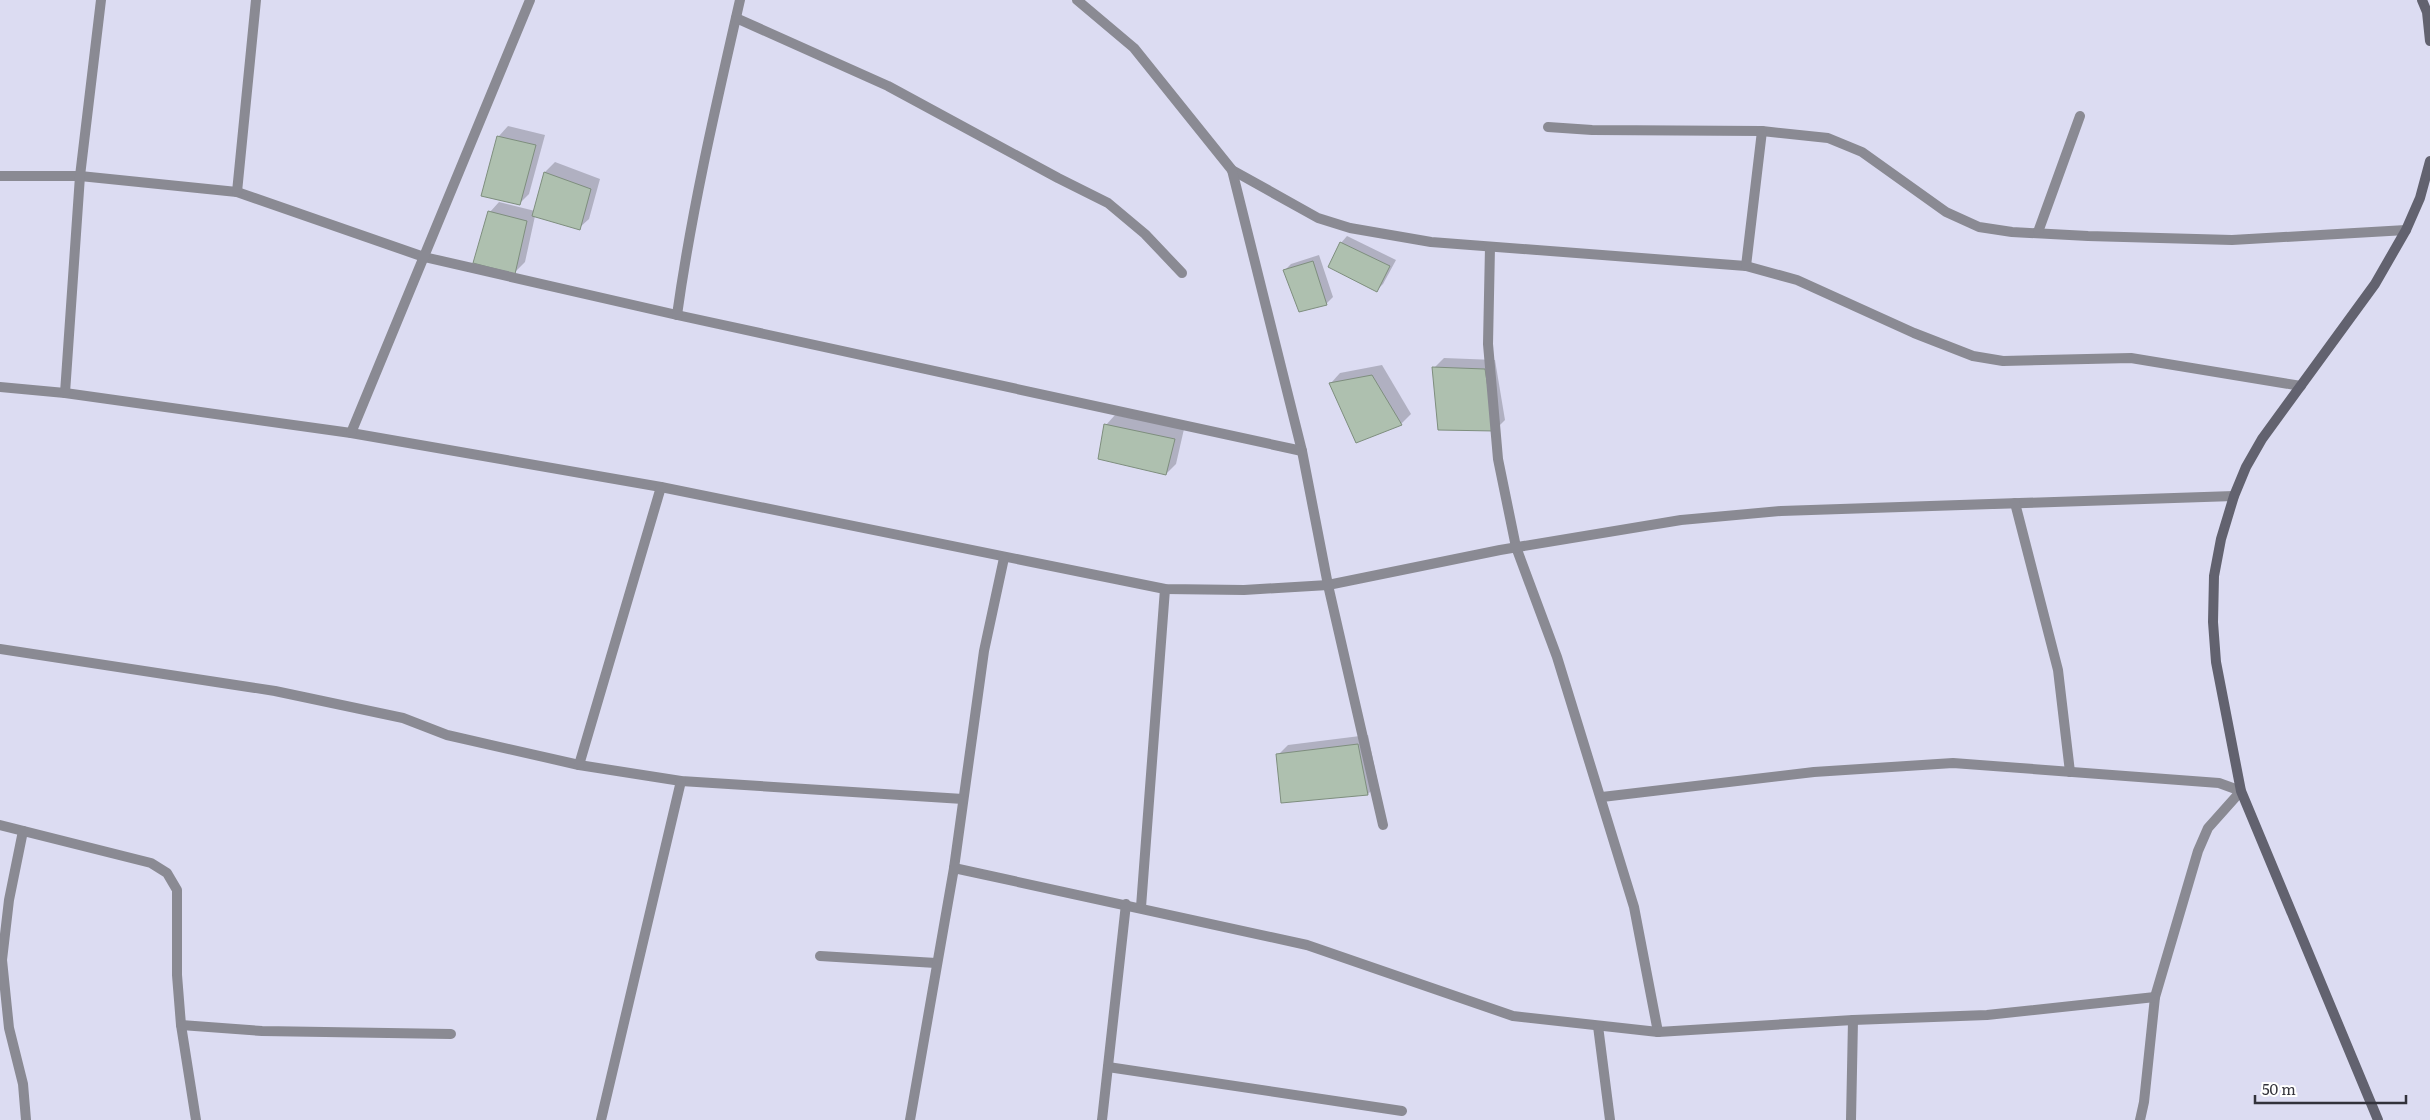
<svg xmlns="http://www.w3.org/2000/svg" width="2430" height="1120" font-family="Literata,serif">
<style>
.shadow{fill:#0003}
.building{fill:#aec0af;stroke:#7e8e7e}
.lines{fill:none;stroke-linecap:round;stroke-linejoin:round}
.street{stroke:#8a8a93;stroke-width:10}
.secondary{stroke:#62626f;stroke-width:10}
</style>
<rect width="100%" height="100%" fill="#dcdcf2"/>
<g class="shadow">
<path d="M508 126 545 135 529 194 519 204 482 195 499 136Z"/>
<path d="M555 162 600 179 589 219 579 228 535 216 525 262 515 272 490 212 499 202 535 211 545 172Z"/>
<path d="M1347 236 1396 260 1383 284 1376 291 1341 243Z"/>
<path d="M1319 255 1333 297 1326 304 1285 270 1291 264Z"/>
<path d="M1444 358 1495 360 1505 420 1495 430 1434 368Z"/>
<path d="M1382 365 1411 414 1401 424 1331 383 1340 373Z"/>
<path d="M1115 415 1184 429 1176 464 1166 474 1106 425Z"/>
<path d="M1368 735 1378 784 1368 794 1278 755 1288 745Z"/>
</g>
<g class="building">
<path d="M497 136 536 145 520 205 481 196Z"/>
<path d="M544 172 591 189 580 230 532 216Z"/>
<path d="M488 211 527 221 515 274 473 263Z"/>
<path d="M1340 242 1390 266 1377 292 1328 267Z"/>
<path d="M1313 261 1327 305 1299 312 1283 270Z"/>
<path d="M1432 367 1485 369 1495 431 1438 430Z"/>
<path d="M1372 375 1402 425 1356 443 1329 383Z"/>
<path d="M1104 424 1175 439 1166 475 1098 459Z"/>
<path d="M1358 744 1368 795 1281 803 1276 754Z"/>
</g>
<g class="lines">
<g class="street">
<path d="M1077 0 1134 48 1232 170 1318 218 1350 228 1431 242 1746 266 1797 280 1914 333 1973 356 2003 361 2131 358 2301 386"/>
<path d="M736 18 888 86 1058 178 1108 203 1145 234 1182 273"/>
<path d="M1548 127 1592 130 1762 131 1828 138 1862 152 1946 212 1979 227 2012 232 2088 236 2232 240 2406 230"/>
<path d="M1232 170 1302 451 1328 585 1383 825"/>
<path d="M0 176H80L237 192 424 257 677 315 1302 451"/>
<path d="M237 192 256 0"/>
<path d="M2038 232 2080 116"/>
<path d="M1490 247 1488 344 1498 459 1516 547 1557 657 1634 907 1658 1032"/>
<path d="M1746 266 1762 131"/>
<path d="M677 315C692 208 716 105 740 0"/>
<path d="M0 387 65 393 351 433 661 487 1165 589 1244 590 1328 585 1500 550 1681 520 1781 511 2234 496"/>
<path d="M65 393 80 176 101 0"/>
<path d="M351 433 530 0"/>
<path d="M2015 503 2058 670 2070 772"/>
<path d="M0 649 275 691 403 718 447 735 579 765 681 781 963 799"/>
<path d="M579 765 661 487"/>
<path d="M1602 797 1814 772 1953 763 2219 783 2241 791 2208 828 2198 851 2155 997 2144 1102 2140 1120"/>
<path d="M0 825 151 863 167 873 177 890V975L181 1025 196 1120"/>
<path d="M23 831 9 900 2 960 9 1028 23 1084 26 1120"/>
<path d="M954 868 1307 945 1513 1016 1658 1032 1853 1020 1987 1015 2155 997"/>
<path d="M1141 907 1165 589"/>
<path d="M820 956 936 963"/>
<path d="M181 1025 262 1031 451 1034"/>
<path d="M1598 1026 1610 1120"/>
<path d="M1108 1067 1402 1111"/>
<path d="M601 1120 681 781"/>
<path d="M910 1120 954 868 984 651 1004 558"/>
<path d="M1102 1120 1126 904"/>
<path d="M1851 1120 1853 1020"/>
</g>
<g class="secondary">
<path d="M2422 0 2427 12 2430 41"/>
<path d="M2378 1120 2241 791 2216 662 2213 622 2214 576 2221 539 2234 496 2246 467 2262 439 2375 284 2406 230 2420 198 2430 161"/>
</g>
</g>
<path d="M2255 1095v8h151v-8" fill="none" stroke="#32323b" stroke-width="2.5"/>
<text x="2262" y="1095" font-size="15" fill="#32323b" stroke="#ffffff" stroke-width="4" paint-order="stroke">50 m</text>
</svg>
